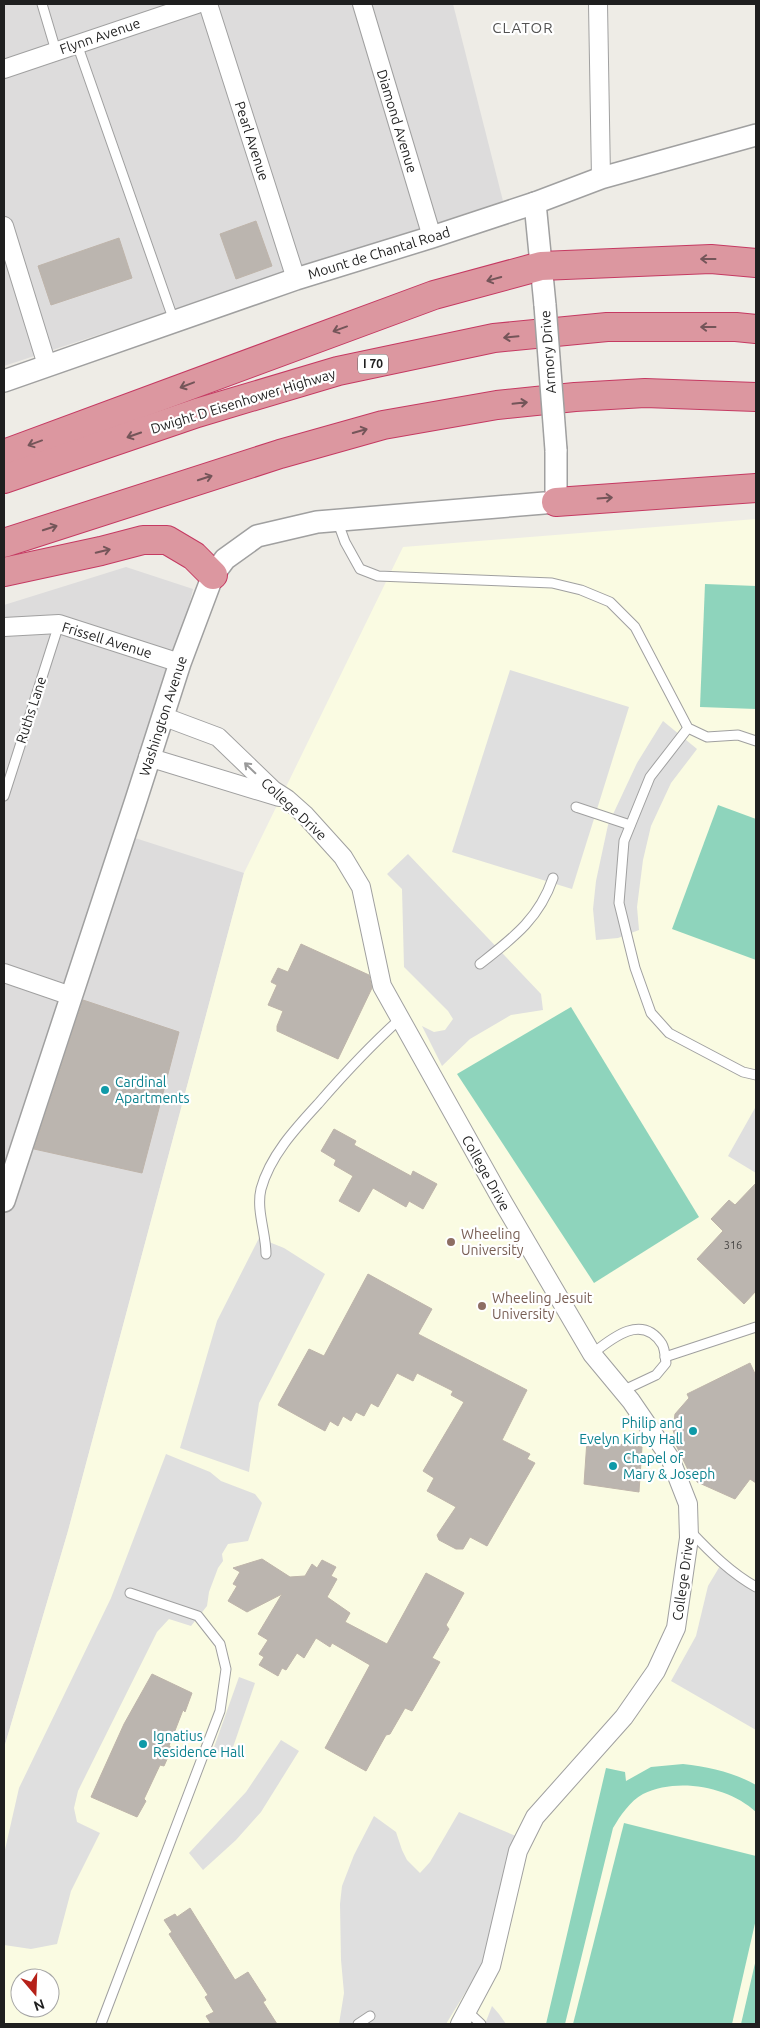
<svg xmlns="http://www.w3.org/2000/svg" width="760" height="2028" font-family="Ubuntu,sans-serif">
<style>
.residential{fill:#dddcdc}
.education{fill:#fafbe2;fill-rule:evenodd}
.pitch{fill:#8ed4bc}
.parking{fill:#dfdfdf}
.building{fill:#bbb5af;stroke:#beb4aa}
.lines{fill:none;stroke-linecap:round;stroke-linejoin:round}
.service-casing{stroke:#a0a0a0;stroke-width:11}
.minor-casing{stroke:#a0a0a0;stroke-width:20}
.tertiary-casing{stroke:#a0a0a0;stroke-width:24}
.motorway-casing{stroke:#c53a62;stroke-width:30}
.service{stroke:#fff;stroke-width:9}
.minor{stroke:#fff;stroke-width:18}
.tertiary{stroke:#fff;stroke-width:21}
.motorway{stroke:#dc97a0;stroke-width:28}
.tertiary-bridge-casing{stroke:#a0a0a0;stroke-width:24;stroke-linecap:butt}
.tertiary-bridge{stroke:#fff;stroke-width:21}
.oneway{stroke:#745559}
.oneway2{stroke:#9a9a9a}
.culture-dot{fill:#0f9aa8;stroke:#fff;stroke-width:2}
.education-dot{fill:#8d6e63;stroke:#fff;stroke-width:2}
.labels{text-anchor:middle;stroke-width:4.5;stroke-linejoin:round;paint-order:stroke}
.number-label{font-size:11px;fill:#464443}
.shield{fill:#fff;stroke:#626262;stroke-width:1}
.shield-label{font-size:12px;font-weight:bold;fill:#1f1f1f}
.street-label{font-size:14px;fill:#1f1f1f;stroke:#fff}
.culture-label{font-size:14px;fill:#0d838f;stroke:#fff;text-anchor:start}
.education-label{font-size:14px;fill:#785e54;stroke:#fff;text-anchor:start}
.neighbourhood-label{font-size:15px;letter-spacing:1px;fill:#525252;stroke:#fff}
</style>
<rect width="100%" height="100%" fill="#eeece6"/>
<g class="residential">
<path d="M4 4H453L503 201 4 366Z"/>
<path d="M126 567 193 589 135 838 244 873 68 1531 4 1748V605Z"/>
</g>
<path class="education" d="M756 519V2024H4V1748L68 1531 244 873 403 547ZM20 1978H50V2008H20Z"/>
<g class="pitch">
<path d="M705 584 756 586V709L700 707Z"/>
<path d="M718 805 756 819V960L672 929Z"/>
<path d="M571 1007 699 1217 594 1283 457 1074Z"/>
<path d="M683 1764C709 1767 733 1772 756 1785V1812C729 1787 678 1777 643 1794 630 1801 620 1816 613 1828L565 2024H546L606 1768 625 1772 626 1781 651 1767Z"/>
<path d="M624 1823 756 1856V1919L732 2024H573Z"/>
<path d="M756 1959V2024H741Z"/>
</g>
<g class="parking">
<path d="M510 670 629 707 572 889 452 852Z"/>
<path d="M663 721 697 749 671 783 651 826 643 860 637 907 639 930 618 938 596 940 593 909 596 881 608 825 637 763Z"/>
<path d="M408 854 541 994 543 1010 511 1015 470 1039 442 1066 422 1026 434 1032 445 1030 453 1019 448 1011 404 967 402 889 387 874Z"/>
<path d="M755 1108H756V1173L728 1156Z"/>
<path d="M259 1238 284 1248 325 1274 259 1403 249 1472 180 1448 217 1321Z"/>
<path d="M166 1454 210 1472 221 1481 255 1494 262 1503 248 1541 228 1544 222 1554 223 1561 218 1568 209 1592 207 1606 191 1626 169 1619 157 1632 78 1791 74 1808 77 1822 100 1833 71 1891 57 1944 31 1949 4 1945V1854L19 1788 111 1598Z"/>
<path d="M723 1561 756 1581V1730L671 1681 696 1636 708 1586Z"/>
<path d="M239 1677 255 1683 230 1756 213 1750Z"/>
<path d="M281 1740 299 1751 261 1812 236 1840 203 1870 189 1853 246 1792Z"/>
<path d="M459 1812 518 1837 489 1954 446 2024H339L344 1993 341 1960 340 1904 342 1886 354 1855 374 1816 396 1832 402 1850 407 1860 420 1873 430 1862Z"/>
<path d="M492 2006 499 2014 506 2024H485Z"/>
</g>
<g class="building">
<path d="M256 221 272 266 236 279 220 234Z"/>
<path d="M119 238 132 278 51 305 38 266Z"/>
<path d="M301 944 369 975 372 988 338 1059 277 1031V1026L283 1011 268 1005 277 985 271 982 278 968 288 972Z"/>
<path d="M83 1000 179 1032 142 1173 34 1149Z"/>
<path d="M334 1129 356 1141 354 1145 411 1176 413 1171 437 1184 423 1209 409 1201 406 1207 373 1188 359 1212 339 1201 353 1176 334 1165 336 1160 321 1151Z"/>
<path d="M756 1183V1291L744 1304 697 1259 723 1231 711 1219 729 1200 735 1205Z"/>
<path d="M368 1274 432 1309 418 1334 527 1390 502 1440 530 1454 527 1459 535 1463 487 1546 470 1537 463 1549H456L439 1540 437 1535 456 1507 427 1491 434 1478 423 1471 464 1402 451 1395 453 1391 417 1373 413 1381 397 1373 378 1407 371 1403 364 1416 356 1412 351 1421 343 1416 338 1426 330 1421 325 1431 278 1405 309 1349 324 1356Z"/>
<path d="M750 1363 756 1376V1483L750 1479 735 1499 697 1482 691 1476 675 1443 677 1442 673 1430 674 1421 675 1414 689 1398 687 1394Z"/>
<path d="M587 1440 642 1447 639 1492 584 1484Z"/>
<path d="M262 1559 290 1577 305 1576 312 1564 317 1568 322 1560 336 1567 331 1576 337 1579 327 1597 350 1613 345 1622 387 1644 426 1573 464 1593 446 1625 449 1629 432 1658 440 1662 412 1711 405 1708 390 1734 386 1735 366 1771 325 1748 370 1665 332 1643 330 1647 316 1638 304 1658 297 1653 286 1670 282 1668 278 1676 259 1665 264 1657 259 1654 268 1640 258 1634 282 1594 247 1612 228 1601 237 1586 233 1584 240 1572 233 1568Z"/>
<path d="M152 1674 192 1693 185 1712 183 1710 169 1746 172 1748 164 1766 160 1765 144 1799 146 1801 137 1817 91 1797 124 1724Z"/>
<path d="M190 1908 235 1980 248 1972 266 2000 263 2002 277 2024H211L206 2016 214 2012 205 1997 208 1995 169 1934 172 1932 164 1920 175 1914 177 1917Z"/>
</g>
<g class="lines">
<defs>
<g id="service">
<path d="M42 4 56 51"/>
<path d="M77 44 174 321"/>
<path d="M337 520 345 542 360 569 378 576 552 583 581 590 610 602 635 627 688 728 707 737 738 735 756 741"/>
<path d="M688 728 650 777 624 841 619 903 635 968 651 1013 669 1033 743 1072 756 1075"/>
<path d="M4 796 59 624"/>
<path d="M576 807 630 825"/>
<path d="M480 964C513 938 539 919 553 878"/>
<path d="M266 1254C266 1233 256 1210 261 1189 270 1156 295 1129 318 1104 344 1074 370 1046 400 1019"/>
<path d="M592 1354C612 1338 642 1313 662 1344 665 1349 665 1357 666 1363L656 1375 622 1391"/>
<path d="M665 1357 756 1327"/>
<path d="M691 1532C711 1553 731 1573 756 1587"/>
<path d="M467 2011 481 2024"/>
<path d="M101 2024 220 1711 226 1669 220 1644 198 1616 130 1593"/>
<path d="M358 2024 370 2016"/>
</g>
<g id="minor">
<path d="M208 4 296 279"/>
<path d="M362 4 432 237"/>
<path d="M598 4 601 178"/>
<path d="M4 69 197 4"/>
<path d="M4 226 47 365"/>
<path d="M4 627 59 624 180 663"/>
<path d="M162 716 218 737 273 790 287 799 305 815 343 857 361 887 382 986 504 1204 592 1354 631 1401 670 1458 688 1504 689 1538 676 1628 656 1671 624 1717 535 1817 518 1851 491 1966 460 2024"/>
<path d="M148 757 279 797"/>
<path d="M4 973 71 996"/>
</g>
<g id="tertiary">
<path d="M535 203 545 305"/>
<path d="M4 381 296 279 432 237 535 203 601 178 756 135"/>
<path d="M4 1201 136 800 180 663 213 575 225 559 257 536 317 522 556 502V450"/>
</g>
<g id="motorway">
<path d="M4 454 434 295 541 266 711 259 756 263"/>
<path d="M4 479 197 413 338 371 494 338 607 327H736L756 329"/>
<path d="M556 502 756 488"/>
<path d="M4 543 280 454 383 425 497 405 575 397 645 393 756 397"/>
<path d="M4 572 101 551 143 540H167L194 556 213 575"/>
</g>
</defs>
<use href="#service" class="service-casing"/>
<use href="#minor" class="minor-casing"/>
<use href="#tertiary" class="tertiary-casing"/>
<use href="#motorway" class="motorway-casing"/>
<use href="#service" class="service"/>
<use href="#minor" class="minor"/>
<use href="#tertiary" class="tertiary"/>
<use href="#motorway" class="motorway"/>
<defs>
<path id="tertiary-bridge" d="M545 305 556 450"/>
</defs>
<use href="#tertiary-bridge" class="tertiary-bridge-casing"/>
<use href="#tertiary-bridge" class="tertiary-bridge"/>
</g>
<defs><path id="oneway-shaft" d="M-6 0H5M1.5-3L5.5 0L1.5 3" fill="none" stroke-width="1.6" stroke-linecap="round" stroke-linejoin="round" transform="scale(1.25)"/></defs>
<g class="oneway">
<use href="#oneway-shaft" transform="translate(708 259) rotate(-180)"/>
<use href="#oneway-shaft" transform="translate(494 279) rotate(165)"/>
<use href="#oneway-shaft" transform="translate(708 327) rotate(180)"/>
<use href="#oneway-shaft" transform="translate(340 329) rotate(160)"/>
<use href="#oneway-shaft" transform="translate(511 337) rotate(174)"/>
<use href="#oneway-shaft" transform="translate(187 385) rotate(159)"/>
<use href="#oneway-shaft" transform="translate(520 403) rotate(-6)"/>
<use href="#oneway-shaft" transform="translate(360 431) rotate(-16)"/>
<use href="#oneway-shaft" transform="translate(134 435) rotate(161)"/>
<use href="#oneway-shaft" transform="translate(35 443) rotate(160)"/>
<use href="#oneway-shaft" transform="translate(205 478) rotate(-18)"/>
<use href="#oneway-shaft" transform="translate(605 498) rotate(-4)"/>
<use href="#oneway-shaft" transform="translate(50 528) rotate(-18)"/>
<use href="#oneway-shaft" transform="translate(103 551) rotate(-14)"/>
</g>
<use class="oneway2" href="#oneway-shaft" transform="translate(250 768) rotate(-136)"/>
<g class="culture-dot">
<circle cx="105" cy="1090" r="5"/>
<circle cx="693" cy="1431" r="5"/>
<circle cx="613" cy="1466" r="5"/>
<circle cx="143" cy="1744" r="5"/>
</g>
<g class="education-dot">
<circle cx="451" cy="1242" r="5"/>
<circle cx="482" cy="1306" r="5"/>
</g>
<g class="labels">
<g class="number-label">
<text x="733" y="1249">316</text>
</g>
<rect class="shield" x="358" y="354.5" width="30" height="19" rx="4"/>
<g class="shield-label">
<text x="373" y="368">I 70</text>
</g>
<g class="street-label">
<text transform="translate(100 36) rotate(-19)" y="5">Flynn Avenue</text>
<text transform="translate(397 121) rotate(73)" y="5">Diamond Avenue</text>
<text transform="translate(252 141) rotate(72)" y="5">Pearl Avenue</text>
<text transform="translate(379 253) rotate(-17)" y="5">Mount de Chantal Road</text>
<text transform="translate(548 352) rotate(-94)" y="5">Armory Drive</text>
<text transform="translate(243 401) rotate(-17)" y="5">Dwight D Eisenhower Highway</text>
<text transform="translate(107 640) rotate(17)" y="5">Frissell Avenue</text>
<text transform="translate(31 710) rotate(-72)" y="5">Ruths Lane</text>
<text transform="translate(163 716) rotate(-72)" y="5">Washington Avenue</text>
<text transform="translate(294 809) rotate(43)" y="5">College Drive</text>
<text transform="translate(486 1173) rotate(61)" y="5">College Drive</text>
<text transform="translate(683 1579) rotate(-82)" y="5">College Drive</text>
</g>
<g class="culture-label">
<text x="115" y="1087">Cardinal<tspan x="115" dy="16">Apartments</tspan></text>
<text x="683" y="1428" text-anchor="end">Philip and<tspan x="683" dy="16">Evelyn Kirby Hall</tspan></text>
<text x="623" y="1463">Chapel of<tspan x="623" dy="16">Mary &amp; Joseph</tspan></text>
<text x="153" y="1741">Ignatius<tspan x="153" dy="16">Residence Hall</tspan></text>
</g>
<g class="education-label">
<text x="461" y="1239">Wheeling<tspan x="461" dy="16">University</tspan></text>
<text x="492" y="1303">Wheeling Jesuit<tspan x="492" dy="16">University</tspan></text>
</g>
<g class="neighbourhood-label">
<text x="523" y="33">CLATOR</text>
</g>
</g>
<rect width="760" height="2028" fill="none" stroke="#1f1f1f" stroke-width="10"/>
<g transform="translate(35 1993) rotate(161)"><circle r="24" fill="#ffffff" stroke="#a5a5a5"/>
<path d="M0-4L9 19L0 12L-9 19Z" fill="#b52119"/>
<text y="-8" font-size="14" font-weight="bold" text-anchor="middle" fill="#1f1f1f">N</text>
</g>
</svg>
